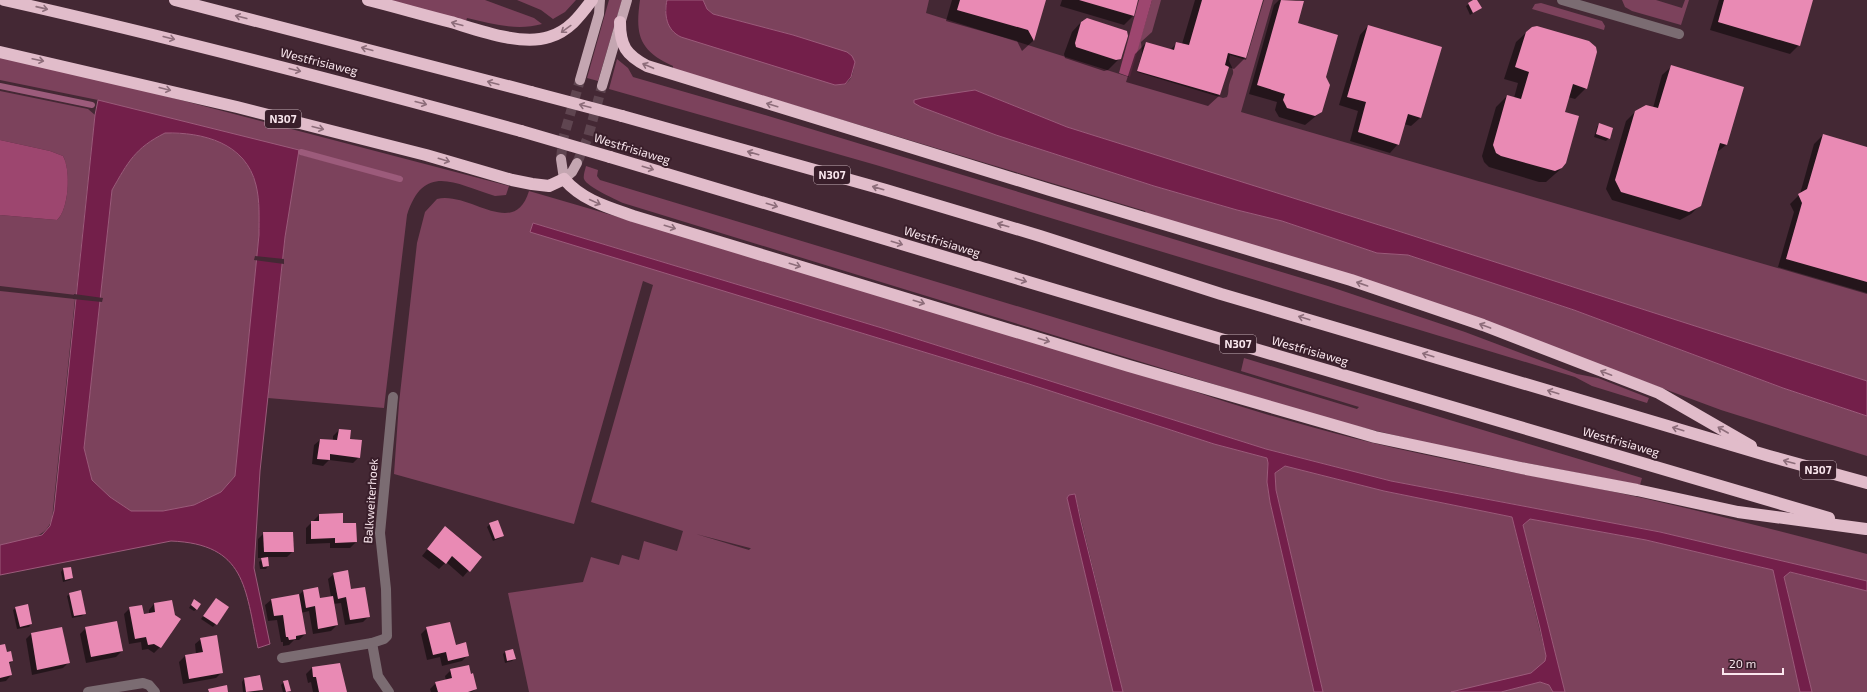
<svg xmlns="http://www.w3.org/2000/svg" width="1867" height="692" font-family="'Exo 2',sans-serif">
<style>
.green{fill:#7c425c;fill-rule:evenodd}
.forest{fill:#9d466f}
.water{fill:#731f4a;stroke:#9c5b7b;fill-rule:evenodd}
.pier{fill:#442834}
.shadow{fill:#0007}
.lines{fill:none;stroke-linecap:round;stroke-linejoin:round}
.stream{stroke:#9c5b7b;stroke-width:6}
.building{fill:#e98ab4}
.major-tunnel{stroke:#5f4550;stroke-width:10;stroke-dasharray:10 5;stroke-linecap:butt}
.minor{stroke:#7b6c72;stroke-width:10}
.major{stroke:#c4a6b1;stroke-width:10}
.highway{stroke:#e1bcca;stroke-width:12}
.highway-bridge{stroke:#e1bcca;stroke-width:12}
.oneway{stroke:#8d6d7a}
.labels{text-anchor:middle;stroke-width:4;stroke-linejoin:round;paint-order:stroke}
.shield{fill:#391e2a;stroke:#c0abb3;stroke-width:1}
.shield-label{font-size:11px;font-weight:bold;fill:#fae7ee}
.street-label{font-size:12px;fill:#fae7ee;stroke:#391e2a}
</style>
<rect width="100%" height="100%" fill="#442834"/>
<g class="green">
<path d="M387 0H485L534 18 542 24C517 31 492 24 467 18L466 21Z"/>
<path d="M517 0H576L565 12 553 19 541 10Z"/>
<path d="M609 0H622L598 81 587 78Z"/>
<path d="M640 0H667L665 11 835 85C838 85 843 85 845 84 855 79 856 61 850 54L793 35 713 14 707 9 703 0H929L926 13 1129 77 1152 0H1161L1152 32 1141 42 1142 53 1137 72 1223 98 1227 97C1229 93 1228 89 1229 85 1233 71 1236 75 1229 61L1230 55 1246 60 1264 0H1273L1241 112 1867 294V381L1395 230 1067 127 975 90 914 100 921 107 996 135 1154 186 1237 210 1282 221 1377 253 1408 255 1574 310 1783 388 1867 416V456L1721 410 1632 377 1146 213 1145 211 673 69V66C639 51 635 35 640 0Z"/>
<path d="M1622 0H1656L1682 8 1685 0H1689L1681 25 1632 11 1625 7Z"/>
<path d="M1541 3 1602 21 1605 26 1604 30 1532 9 1535 4Z"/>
<path d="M0 57 131 87 509 186 506 195 495 196C455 184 424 162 407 215L384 408 268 398 285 237 298 154 401 181 403 177 98 100 0 80Z"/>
<path d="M617 59 628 68 633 77 765 115 1328 286 1465 332 1577 374 1598 378 1649 398 1647 403 1592 386 1575 377 876 165 609 89Z"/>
<path d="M0 91 88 109 95 115 76 295 0 286V215L57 220C69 209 71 170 63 156L50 151 0 140Z"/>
<path d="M165 133C203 132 246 143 256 185 260 201 259 218 259 235L235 476 221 492 194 505 163 511H131L110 497 92 480 84 448 112 190C128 162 135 148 165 133Z"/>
<path d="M586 166 598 170 597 176 600 180 1357 409 1359 407 1241 371 1244 358 1642 478 1640 485 1444 447 1331 420 623 203C615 199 587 187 584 179 583 176 585 170 586 166Z"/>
<path d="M529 191 728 249 1181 387C1266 416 1353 440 1441 458 1491 469 1541 477 1591 487 1684 506 1776 530 1867 554V581L1660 532 1391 481 1266 449 882 328 533 223 531 232 1029 384 1214 444 1267 458 1268 463 1267 483 1270 502 1314 692H1123L1075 494 1069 495 1067 498 1068 502 1113 692H529L508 593 583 582 591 557 619 565 622 555 639 560 644 541 677 551 683 531 591 502 653 285 643 281 574 524 394 474 399 403 417 243 425 212 437 199C470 191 514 240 529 191ZM696 534 750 548H751L749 550Z"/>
<path d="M0 291 75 299 52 519C45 541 20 540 0 545Z"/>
<path d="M1285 466 1384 491 1512 517 1546 656 1545 662 1539 668 1527 675 1451 692H1323L1276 490 1275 473Z"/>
<path d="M1530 519 1646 540 1773 570 1800 692H1565L1523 525Z"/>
<path d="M1789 572 1867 591V692H1812L1784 577Z"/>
<path d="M1540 682 1549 685 1553 692H1501Z"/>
</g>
<g class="forest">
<path d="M1139 0H1152L1130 77 1119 73Z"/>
<path d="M0 140 50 151 63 156C71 170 69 209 57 220L0 215Z"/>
</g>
<g class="water">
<path d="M667 0H703L707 9 713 14 793 35 847 52 852 56 855 62 851 77 845 84 835 85 681 37C666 30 664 14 667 0Z"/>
<path d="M975 90 1067 127 1395 230 1867 381V416L1783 388 1574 310 1408 255 1377 253 1282 221 1237 210 1154 186 996 135 921 107 914 103V100L922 98Z"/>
<path d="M98 100 299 150 285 237 260 471 254 568 270 644 258 648C245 588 246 544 171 541L0 575V545L42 535 50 526 54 511 95 115ZM165 133C203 132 246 143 256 185 260 201 259 218 259 235L235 476 221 492 194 505 163 511H131L110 497 92 480 84 448 112 190C128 162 135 148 165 133Z"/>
<path d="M533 223 882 328 1266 449 1391 481 1660 532 1867 581V591L1790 572 1784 577 1812 692H1800L1773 570 1646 540 1530 519 1523 525 1565 692H1553L1549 685 1540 682 1501 692H1451L1531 673 1545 661 1546 656 1540 628 1512 517 1384 491 1285 466 1275 473 1276 490 1323 692H1314L1270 502 1267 482 1268 463 1267 458 1214 444 1029 384 530 232Z"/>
<path d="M1075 494 1081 522 1123 692H1113L1068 502 1067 498 1069 495Z"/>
</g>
<g class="pier">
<path d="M255 256 284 259V264L254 260Z"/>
<path d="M74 294 103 298 102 302 73 299Z"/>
</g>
<g class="shadow">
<path d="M952 0H1045L1033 41 1022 51 1017 41 946 21Z"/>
<path d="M1062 0H1137L1133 16 1124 25 1060 6Z"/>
<path d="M1195 0H1262L1245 58 1234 69 1228 67 1220 95 1208 106 1126 82 1135 54 1146 43 1170 50 1177 43 1182 44Z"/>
<path d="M1279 0H1296L1303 2 1297 24 1325 77 1321 112 1305 125 1279 117 1275 110 1277 102 1249 94 1274 5Z"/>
<path d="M1476 0 1481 8 1470 15 1466 6Z"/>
<path d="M1719 0H1812L1799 45 1790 54 1710 30Z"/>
<path d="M1083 20 1120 58 1108 70 1104 71 1065 58 1064 54 1072 32Z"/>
<path d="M1368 26 1420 118 1411 126 1404 124 1398 144 1390 153 1350 141 1358 111 1339 105 1360 35Z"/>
<path d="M1528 31 1586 88 1575 99 1568 97 1564 112 1563 167 1546 182H1539L1489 167 1484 162 1482 156 1496 107 1507 96 1514 98 1518 83 1504 79 1516 42Z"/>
<path d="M1671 67 1743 87 1726 145 1716 153 1700 205 1691 214 1680 220 1612 200 1606 189 1626 121 1635 112 1653 108 1662 75Z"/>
<path d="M1599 124 1609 138 1606 141 1594 137 1597 127Z"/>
<path d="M1823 135 1867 148V293L1778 267 1794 212 1790 204 1800 194 1814 144Z"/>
<path d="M339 430 349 440 359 457 353 463 329 460 323 466 312 464 314 445 320 440 333 441V436Z"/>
<path d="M319 515 342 525 356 542 350 548H330V543L306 544V528Z"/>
<path d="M490 524 503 535 500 538 493 541 487 527Z"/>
<path d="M445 527 480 557 463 577 446 562 439 569 422 556Z"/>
<path d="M264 533 293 551 287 557H267L268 566 266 569H260L259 562 263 558H258V539Z"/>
<path d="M63 569 72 578 70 580 63 582 61 572Z"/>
<path d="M334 574 351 591 369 616 363 622 345 625 341 603 333 604 337 625 331 631 313 634 309 611 301 613 305 634 299 640H294L289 645 283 646V642H281L277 620 268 621 265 605 271 600 298 596 303 591 319 599 331 597 328 579Z"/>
<path d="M70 594 85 613 82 616 72 618 67 596Z"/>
<path d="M216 599 228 608 213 627 201 619Z"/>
<path d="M192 603 197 609 194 611 189 608Z"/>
<path d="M154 604 160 647 154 653 148 649 142 650 141 642 129 644 124 614 130 608 143 615 149 614V610Z"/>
<path d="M16 608 31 624 29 627 17 629 13 610Z"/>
<path d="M86 628 122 651 116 657 86 663 80 634Z"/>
<path d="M427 628 455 646 468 655 462 661 442 666 440 657 427 660 421 634Z"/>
<path d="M31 634 69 662 63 668 32 675 26 639Z"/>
<path d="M201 639 222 672 216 678 183 684 179 662 185 656 196 654 195 644Z"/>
<path d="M0 646 12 661 9 664 11 675 6 681 0 682Z"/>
<path d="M505 652 515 659 512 661 505 663 503 654Z"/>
<path d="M339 664 346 692H313L311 682 308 683 306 674 312 668Z"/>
<path d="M451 670 476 689 472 692H431L430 689 436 683 446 681 445 676Z"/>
<path d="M244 679 262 690 259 692H243L242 682Z"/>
<path d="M284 682 290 691 289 692H283L281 685Z"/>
</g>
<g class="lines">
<g class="stream">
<path d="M0 86 92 105"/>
<path d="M301 152 400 179"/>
</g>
</g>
<g class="building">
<path d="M960 0H1046L1034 41 1028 30 957 10Z"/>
<path d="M1079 0H1138L1134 16Z"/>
<path d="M1202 0H1263L1246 58 1228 53 1225 65 1229 67 1220 95 1137 71 1146 42 1174 50 1176 42 1189 45Z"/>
<path d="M1281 0 1304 1 1298 23 1338 35 1326 77 1330 85 1322 112 1315 116 1287 108 1283 100 1285 94 1257 85Z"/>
<path d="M1473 0H1477L1482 8 1473 13 1468 3Z"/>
<path d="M1724 0H1813L1800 46 1718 22Z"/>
<path d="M1087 18 1127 31 1128 36 1121 59 1116 60 1076 47 1075 43 1081 22Z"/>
<path d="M1368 25 1442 47 1421 118 1408 114 1399 145 1358 132 1366 102 1347 97Z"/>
<path d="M1537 26 1589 41 1596 47 1597 52 1587 89 1573 84 1565 112 1579 116 1566 163 1562 168 1555 171 1501 156 1496 153 1493 145 1507 95 1521 99 1529 72 1515 67 1526 32 1532 27Z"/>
<path d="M1671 65 1744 87 1727 145 1720 143 1701 206 1689 212 1621 192 1615 180 1635 111 1646 105 1658 108Z"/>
<path d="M1599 123 1613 128 1610 139 1596 134Z"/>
<path d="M1823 134 1867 147V282L1786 259 1802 203 1798 194 1807 189Z"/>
<path d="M339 429 351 430 350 439 362 440 360 458 330 454V460L317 459 320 439 337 440Z"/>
<path d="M343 513V523H356L357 542 335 543V538L311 539V521H319V514Z"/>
<path d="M498 520 504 536 495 539 489 523Z"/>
<path d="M445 526 482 557 470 572 452 556 446 564 427 549Z"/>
<path d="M263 532H293L294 552H264Z"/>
<path d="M268 557 269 566 263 567 261 558Z"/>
<path d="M71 567 73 578 65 580 63 568Z"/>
<path d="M348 570 351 589 365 587 370 617 350 620 346 597 338 599 333 573Z"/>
<path d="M318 587 320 598 333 596 338 625 318 629 315 606 306 608 303 590Z"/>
<path d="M81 590 86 614 74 616 69 593Z"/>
<path d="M299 594 306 634 296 636V639L289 640 288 637H286L283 615 274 616 271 599Z"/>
<path d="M216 598 229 607 217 625 203 616Z"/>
<path d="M194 599 201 604 197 610 191 605Z"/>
<path d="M172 600 175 615 181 619 161 648 154 644 148 645 146 637 135 639 129 607 142 605 144 614 155 612 154 603Z"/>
<path d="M28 604 32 624 20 627 15 607Z"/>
<path d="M117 621 123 651 91 657 85 627Z"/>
<path d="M450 622 456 645 466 642 469 656 448 661 446 652 433 655 426 627Z"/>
<path d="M62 627 70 663 37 670 31 633Z"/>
<path d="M217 635 223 673 189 679 185 655 203 652 200 638Z"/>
<path d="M5 644 7 652 11 651 13 661 9 662 12 675 0 678V645Z"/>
<path d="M513 649 516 659 507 661 505 651Z"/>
<path d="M340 663 347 692H319L316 677H313L312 667Z"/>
<path d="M469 665 471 674 473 673 477 689 468 692H438L435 682 452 678 450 669Z"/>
<path d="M260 675 263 690 246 692 244 678Z"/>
<path d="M288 680 291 691 286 692 283 681Z"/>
<path d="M227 685 228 692H209L208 689Z"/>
</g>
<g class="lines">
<g class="major-tunnel">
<path d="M561 159 563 139 580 80"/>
<path d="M577 163 588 137 602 86"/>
</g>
<g class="minor">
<path d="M1562 0 1679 34"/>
<path d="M372 643 378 676 389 692"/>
<path d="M282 658 372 643 384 639 387 636 386 589 380 533 393 397"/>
<path d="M88 692 143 683 149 685 155 692"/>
</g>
<g class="major">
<path d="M580 80 599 14 600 0"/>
<path d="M602 86 627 0"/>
<path d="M561 159 564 179 572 172 577 163"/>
</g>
<g class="highway">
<path d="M4 0C178 39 349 84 521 131"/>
<path d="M175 0 531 92"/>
<path d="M368 0C396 7 423 15 451 22 478 30 521 46 549 37 569 31 580 16 592 0"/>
<path d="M620 22C620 46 626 55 647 66L1050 190 1351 280 1483 325 1659 393 1751 446"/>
<path d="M0 52 237 107 426 155 512 180 532 184 549 186 564 179C582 200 607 207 633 216L1129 366 1375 437 1521 468 1637 490 1738 512 1866 529"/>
<path d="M622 116 886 190 1040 236 1221 294 1769 456 1867 483"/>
<path d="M610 157 1173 325 1829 518"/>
</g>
<g class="highway-bridge">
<path d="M531 92 622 116"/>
<path d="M521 131 610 157"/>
</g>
</g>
<defs><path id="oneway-shaft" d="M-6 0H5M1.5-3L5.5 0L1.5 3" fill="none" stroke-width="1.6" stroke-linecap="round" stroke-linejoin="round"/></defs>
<g class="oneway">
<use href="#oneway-shaft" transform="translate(42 8) rotate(13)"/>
<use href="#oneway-shaft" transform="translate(241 17) rotate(-166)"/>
<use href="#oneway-shaft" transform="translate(457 24) rotate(-165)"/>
<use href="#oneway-shaft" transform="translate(566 29) rotate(144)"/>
<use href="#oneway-shaft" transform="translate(169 38) rotate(14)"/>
<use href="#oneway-shaft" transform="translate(367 49) rotate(-165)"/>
<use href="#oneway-shaft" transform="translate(38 60) rotate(12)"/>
<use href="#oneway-shaft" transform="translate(648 66) rotate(-157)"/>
<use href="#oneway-shaft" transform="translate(295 70) rotate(14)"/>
<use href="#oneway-shaft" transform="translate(493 83) rotate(-165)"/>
<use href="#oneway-shaft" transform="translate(165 89) rotate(14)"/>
<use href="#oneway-shaft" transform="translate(421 103) rotate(15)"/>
<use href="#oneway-shaft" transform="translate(772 105) rotate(-163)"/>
<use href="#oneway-shaft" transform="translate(585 106) rotate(-165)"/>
<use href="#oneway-shaft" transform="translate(318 128) rotate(14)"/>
<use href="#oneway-shaft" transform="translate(753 153) rotate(-164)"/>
<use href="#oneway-shaft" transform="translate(444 160) rotate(17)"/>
<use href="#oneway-shaft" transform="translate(648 168) rotate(17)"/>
<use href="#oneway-shaft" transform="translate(878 188) rotate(-164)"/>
<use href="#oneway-shaft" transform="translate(595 202) rotate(25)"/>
<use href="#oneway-shaft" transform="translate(772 205) rotate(17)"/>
<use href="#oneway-shaft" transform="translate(1003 225) rotate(-164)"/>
<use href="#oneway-shaft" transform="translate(670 227) rotate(17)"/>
<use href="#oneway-shaft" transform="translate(897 243) rotate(17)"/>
<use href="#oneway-shaft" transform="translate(795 265) rotate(17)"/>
<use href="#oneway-shaft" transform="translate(1021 280) rotate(17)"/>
<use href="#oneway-shaft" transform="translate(1362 284) rotate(-161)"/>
<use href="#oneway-shaft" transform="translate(919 302) rotate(17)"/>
<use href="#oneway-shaft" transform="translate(1304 318) rotate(-163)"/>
<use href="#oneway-shaft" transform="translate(1485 326) rotate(-160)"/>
<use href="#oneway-shaft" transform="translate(1044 340) rotate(17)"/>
<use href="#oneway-shaft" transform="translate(1428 355) rotate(-163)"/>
<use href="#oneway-shaft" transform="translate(1606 373) rotate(-159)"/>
<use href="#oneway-shaft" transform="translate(1553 392) rotate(-163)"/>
<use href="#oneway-shaft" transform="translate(1678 429) rotate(-163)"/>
<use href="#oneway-shaft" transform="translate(1723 430) rotate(-150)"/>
<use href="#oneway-shaft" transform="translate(1789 462) rotate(-165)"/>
</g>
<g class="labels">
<g class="shield">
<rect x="265" y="110" width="36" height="18" rx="3"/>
<rect x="814" y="166" width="36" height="18" rx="3"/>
<rect x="1220" y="335" width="36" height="18" rx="3"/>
<rect x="1800" y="461" width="36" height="18" rx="3"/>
</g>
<g class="shield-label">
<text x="283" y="123">N307</text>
<text x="832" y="179">N307</text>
<text x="1238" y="348">N307</text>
<text x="1818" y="474">N307</text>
</g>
<g class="street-label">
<text transform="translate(319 62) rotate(14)" y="4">Westfrisiaweg</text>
<text transform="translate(632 149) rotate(17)" y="4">Westfrisiaweg</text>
<text transform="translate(942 242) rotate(17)" y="4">Westfrisiaweg</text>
<text transform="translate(1310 351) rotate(16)" y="4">Westfrisiaweg</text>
<text transform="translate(1621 442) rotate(16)" y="4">Westfrisiaweg</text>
<text transform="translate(371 501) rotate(-86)" y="4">Balkweiterhoek</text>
</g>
</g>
<path d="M1723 668v6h60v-6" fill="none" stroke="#fae7ee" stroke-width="2"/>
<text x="1729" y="668" font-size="12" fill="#fae7ee" stroke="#391e2a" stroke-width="3" paint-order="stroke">20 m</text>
</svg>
